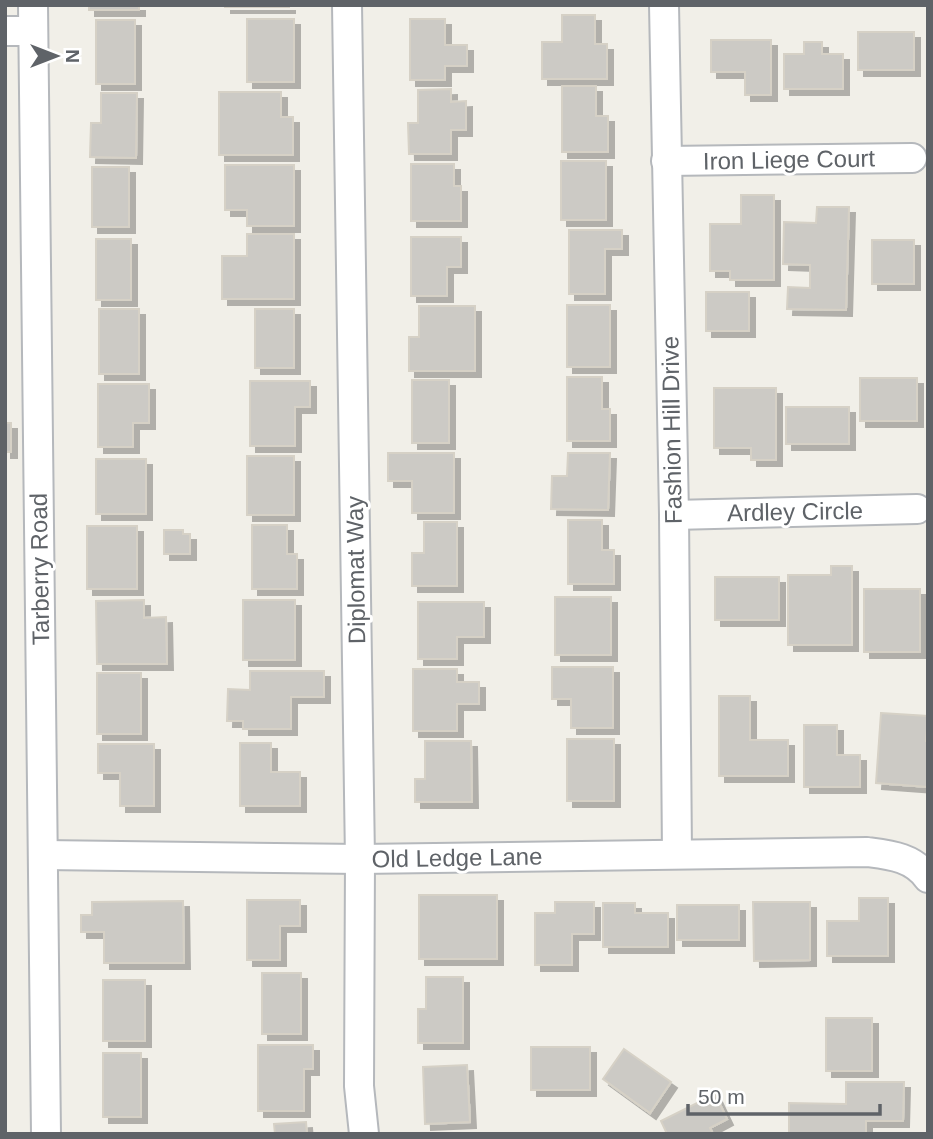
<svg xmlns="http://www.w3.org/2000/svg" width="933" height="1139" font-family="Helvetica,sans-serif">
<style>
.building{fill:#cccac5;stroke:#d6d1c6;stroke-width:2;filter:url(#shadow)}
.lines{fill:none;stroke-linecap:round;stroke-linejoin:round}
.minor-casing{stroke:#b5b8bc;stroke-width:32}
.minor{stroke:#fff;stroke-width:28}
.labels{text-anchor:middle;stroke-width:6;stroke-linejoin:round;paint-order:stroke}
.street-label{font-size:24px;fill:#5f6368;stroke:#fff}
</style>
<defs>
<filter id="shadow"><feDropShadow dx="6" dy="6" stdDeviation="0" flood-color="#0004"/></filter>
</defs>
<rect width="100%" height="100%" fill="#f1efe8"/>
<g class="building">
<rect x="89" y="5" width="50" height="5"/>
<rect x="225" y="5" width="64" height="2"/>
<path d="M562 15H595V44H607V79H542V42H562Z"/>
<rect x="247" y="19" width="47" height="63"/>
<path d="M410 19H445V45H467V66H445V80H410Z"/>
<rect x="96" y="20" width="39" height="64"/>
<rect x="858" y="32" width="56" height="38"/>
<path d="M711 40H771V95H745V72H711Z"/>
<path d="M804 42H822V54H843V89H784V54H804Z"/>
<path d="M562 86H596V116H608V152H562Z"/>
<path d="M451 89V102L466 101V130H451V154H409L408 123H418V90Z"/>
<path d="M219 92H281V117H293V155H219Z"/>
<path d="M101 93H137L136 158 90 157 91 123H101Z"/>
<rect x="561" y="161" width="45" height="59"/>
<path d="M411 164H454V186H461V221H411Z"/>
<path d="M225 165H294V226H247V210H225Z"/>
<rect x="92" y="167" width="37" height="60"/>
<path d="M741 195H774V280H730V271H710V224H741Z"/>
<path d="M817 207H849L846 310 787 309 788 287 810 288V265L783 264 784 222 816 223Z"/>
<path d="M569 230H622V249H605V294H569Z"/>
<path d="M247 234H294V299H222V256H247Z"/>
<path d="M411 237H461V267H447V296H411Z"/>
<rect x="96" y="239" width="35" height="61"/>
<rect x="872" y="240" width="42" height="44"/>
<rect x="706" y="292" width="43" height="39"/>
<rect x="567" y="305" width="43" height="62"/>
<path d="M419 306H475V371H409V337H419Z"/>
<rect x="99" y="309" width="40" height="65"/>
<rect x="255" y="309" width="39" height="59"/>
<path d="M567 377H602V409H610V441H567Z"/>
<rect x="860" y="378" width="57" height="43"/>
<rect x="412" y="380" width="37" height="63"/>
<path d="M250 381H310V407H295V446H250Z"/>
<path d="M98 384H149V423H133V447H98Z"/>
<path d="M714 388H776V460H751V448H714Z"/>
<rect x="786" y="407" width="63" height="37"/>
<rect x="5" y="423" width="6" height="29"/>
<path d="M388 453H454V513H412V481H388Z"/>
<path d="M568 453H610L608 510 551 509 552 476H567Z"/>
<rect x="247" y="456" width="47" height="59"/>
<rect x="96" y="459" width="50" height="55"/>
<path d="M568 520H602V550H614V584H568Z"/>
<path d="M424 522H457V586H412V553H424Z"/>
<path d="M252 525H287V554H297V589H252Z"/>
<rect x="87" y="526" width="50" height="63"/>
<path d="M164 530H183V534H190V554H164Z"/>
<path d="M831 566H852V645H788V575H831Z"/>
<rect x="715" y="577" width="64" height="43"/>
<rect x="864" y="589" width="56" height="63"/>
<rect x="555" y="597" width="56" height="58"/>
<path d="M144 600V618L166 617 167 664H97L96 601Z"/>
<rect x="243" y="600" width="52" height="60"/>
<path d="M418 602H484V637H457V659H418Z"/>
<path d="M552 667H613V728H571V699H552Z"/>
<path d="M413 669H457V682H479V704H457V731H413Z"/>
<path d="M250 671H324V697H291V729H243V721H227L228 689 250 690Z"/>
<rect x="97" y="673" width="44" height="61"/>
<path d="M719 696H750V740H788V776H719Z"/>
<path d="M881 713 928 716 926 741H928V787L876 783Z"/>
<path d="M804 725H837V755H860V787H804Z"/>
<rect x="567" y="739" width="47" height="62"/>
<path d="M425 741H471L472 802H415V779H425Z"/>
<path d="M240 743H271V772H300V806H240Z"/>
<path d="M98 744H154V806H120V773H98Z"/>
<rect x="419" y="895" width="78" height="64"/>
<path d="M859 898H888V956H827V921H859Z"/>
<path d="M247 900H300V926H280V960H247Z"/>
<path d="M183 901 184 963H104V932H81V915H92V902Z"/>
<path d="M555 902H594V934H572V965H535V913H555Z"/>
<path d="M753 902H810V960L754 961Z"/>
<path d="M603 903H635V913H668V947H603Z"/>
<rect x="677" y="905" width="62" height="35"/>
<rect x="262" y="973" width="39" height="61"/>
<path d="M426 977H463V1043H418V1009H426Z"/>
<rect x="103" y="980" width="42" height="61"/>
<rect x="826" y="1018" width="46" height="53"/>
<path d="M258 1045H313V1069H304V1111H258Z"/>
<rect x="531" y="1047" width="59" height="43"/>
<path d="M624 1049 671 1082 650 1113 603 1079Z"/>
<rect x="103" y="1053" width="38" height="64"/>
<path d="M467 1065 470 1122 425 1124 423 1067Z"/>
<path d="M846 1082H904L903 1121H866V1134H789V1103L846 1104Z"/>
<path d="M715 1094 727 1119 710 1128 713 1134H667L661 1121Z"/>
<path d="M306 1122 307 1134H275L274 1124Z"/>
</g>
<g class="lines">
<defs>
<g id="minor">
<path d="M33 5 46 1134"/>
<path d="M347 5 360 859 359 1086 364 1134"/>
<path d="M664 5 674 515 677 854"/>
<path d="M5 31H33"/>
<path d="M666 161 912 158"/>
<path d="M674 515 917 509"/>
<path d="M44 855 360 859 867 852C890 855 913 857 928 878"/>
</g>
</defs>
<use href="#minor" class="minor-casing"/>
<use href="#minor" class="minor"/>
</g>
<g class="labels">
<g class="street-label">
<text transform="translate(789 160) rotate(-1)" y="8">Iron Liege Court</text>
<text transform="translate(672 430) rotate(-91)" y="8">Fashion Hill Drive</text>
<text transform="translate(795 512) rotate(-1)" y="8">Ardley Circle</text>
<text transform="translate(40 569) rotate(-91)" y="8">Tarberry Road</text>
<text transform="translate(356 570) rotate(-91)" y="8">Diplomat Way</text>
<text transform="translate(457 858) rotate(-1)" y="8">Old Ledge Lane</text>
</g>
</g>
<rect width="933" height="1139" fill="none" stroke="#5f6368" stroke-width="14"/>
<g transform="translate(56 56) rotate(90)" stroke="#ffffff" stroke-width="5" paint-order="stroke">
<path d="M0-5L12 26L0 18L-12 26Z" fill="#5f6368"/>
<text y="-10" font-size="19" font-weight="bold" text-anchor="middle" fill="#5f6368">N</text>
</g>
<path d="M688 1104v10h192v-10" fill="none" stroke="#5f6368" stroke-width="3.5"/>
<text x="698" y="1104" font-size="21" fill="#5f6368" stroke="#ffffff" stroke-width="5" paint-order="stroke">50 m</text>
</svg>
